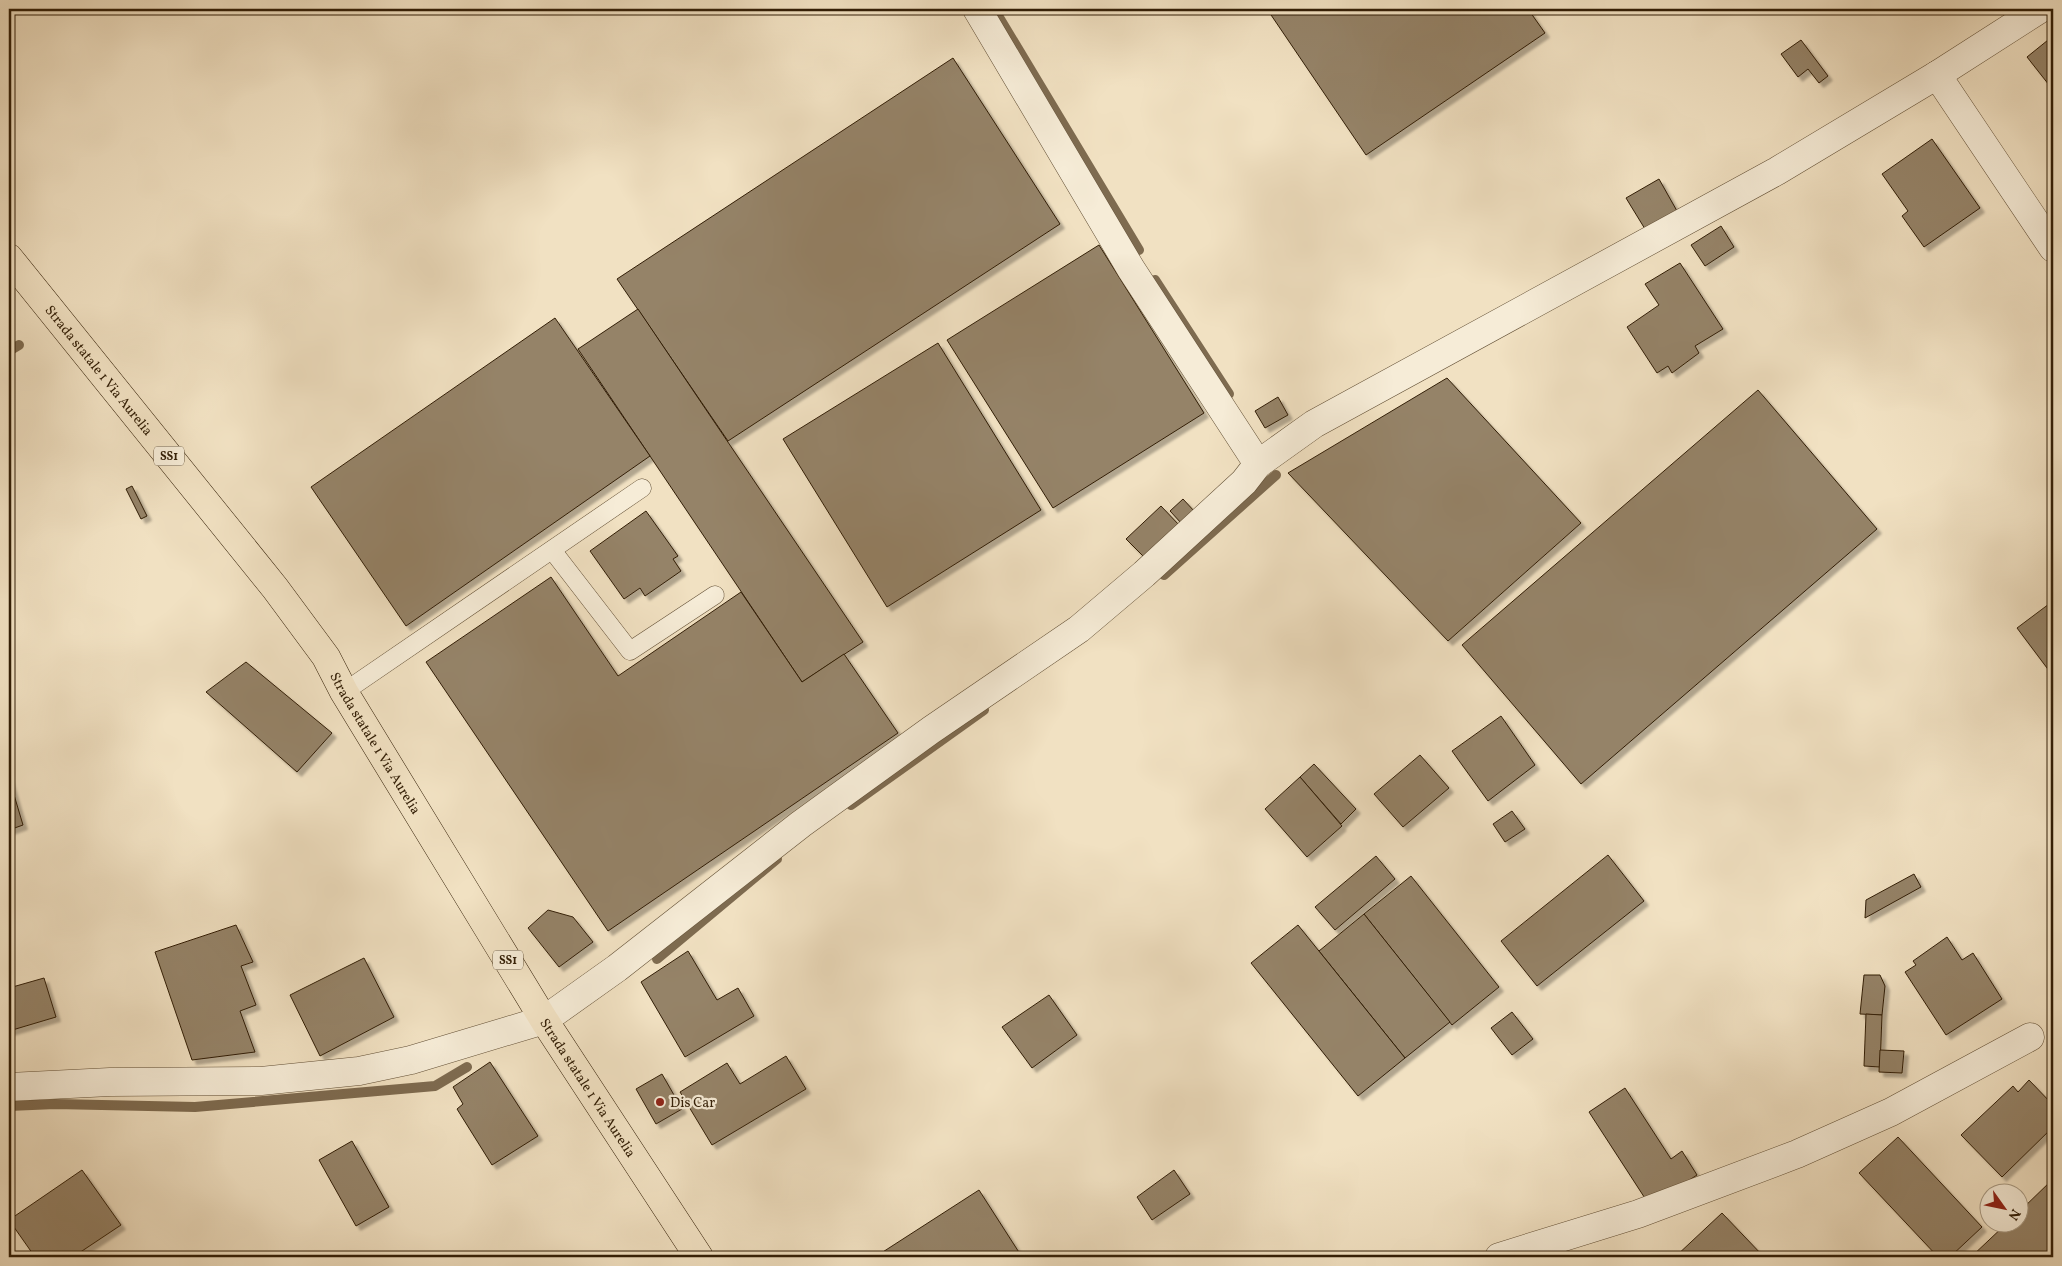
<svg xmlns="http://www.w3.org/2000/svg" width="2062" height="1266" font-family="Vollkorn,serif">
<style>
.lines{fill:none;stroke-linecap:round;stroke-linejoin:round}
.stream{stroke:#7e6b50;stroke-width:10}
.building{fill:#958368;stroke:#321e06;filter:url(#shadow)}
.lane-casing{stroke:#624f35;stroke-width:19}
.street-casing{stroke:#624f35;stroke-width:29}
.primary-casing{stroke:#321e06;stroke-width:29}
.lane{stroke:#f6ecd7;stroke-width:18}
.street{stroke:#f6ecd7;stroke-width:28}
.primary{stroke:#f1e1c2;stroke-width:28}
.poi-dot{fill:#8f2418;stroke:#f6ecd7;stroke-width:2}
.labels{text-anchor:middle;stroke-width:4.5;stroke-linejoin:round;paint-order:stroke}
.shield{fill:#f6ecd7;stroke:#6d5c45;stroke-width:1}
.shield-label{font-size:12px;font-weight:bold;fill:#321e06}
.street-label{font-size:14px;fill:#321e06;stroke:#f6ecd7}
.poi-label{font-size:14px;fill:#321e06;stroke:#f6ecd7;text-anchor:start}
</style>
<defs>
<filter id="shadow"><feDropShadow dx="4.5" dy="4.5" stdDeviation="1" flood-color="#0004"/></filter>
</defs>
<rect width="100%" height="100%" fill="#f1e1c2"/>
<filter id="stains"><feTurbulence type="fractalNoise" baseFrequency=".004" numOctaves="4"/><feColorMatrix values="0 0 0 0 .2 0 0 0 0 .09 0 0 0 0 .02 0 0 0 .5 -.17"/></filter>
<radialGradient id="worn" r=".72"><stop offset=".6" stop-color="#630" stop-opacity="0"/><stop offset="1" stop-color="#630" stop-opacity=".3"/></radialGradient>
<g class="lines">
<g class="stream">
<path d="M994 9 1139 250"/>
<path d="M1155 280 1229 394"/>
<path d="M9 351 19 345"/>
<path d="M1164 575 1276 475"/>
<path d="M851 805 984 710"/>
<path d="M657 959 777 859"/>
<path d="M9 1106 55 1104 195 1107 435 1086 467 1067"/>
</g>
</g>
<g class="building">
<path d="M1267 9H1528L1545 33 1366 155Z"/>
<path d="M2053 36V90L2027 57Z"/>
<path d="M1801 40 1828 76 1819 83 1808 69 1798 77 1781 54Z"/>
<path d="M953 58 1060 224 728 441 617 279Z"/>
<path d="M1932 139 1980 208 1924 247 1902 216 1908 211 1882 174Z"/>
<path d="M1659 179 1677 211 1645 229 1626 198Z"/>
<path d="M1721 226 1734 247 1705 266 1691 245Z"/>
<path d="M1099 245 1204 413 1053 508 947 340Z"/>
<path d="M1680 263 1723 329 1695 346 1699 353 1672 373 1668 366 1657 373 1627 327 1659 305 1645 284Z"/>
<path d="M638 309 863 642 802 682 578 349Z"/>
<path d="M555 318 650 456 406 626 311 487Z"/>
<path d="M938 343 1041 510 887 607 783 439Z"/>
<path d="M1447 378 1581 523 1448 641 1288 473Z"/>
<path d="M1758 390 1877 529 1581 784 1462 645Z"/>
<path d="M1278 397 1288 415 1265 428 1255 411Z"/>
<path d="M132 486 147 516 141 519 126 489Z"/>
<path d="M1183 499 1195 512 1182 524 1170 511Z"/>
<path d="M1161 506 1180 526 1145 558 1126 539Z"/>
<path d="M646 511 678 556 673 559 681 571 645 596 640 588 624 599 590 551Z"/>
<path d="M551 577 618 676 741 592 802 682 844 654 898 733 608 931 426 662Z"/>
<path d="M2053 601V676L2017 628Z"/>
<path d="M246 662 332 733 297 772 206 692Z"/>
<path d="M1501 716 1535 765 1488 801 1452 751Z"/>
<path d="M1420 755 1449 788 1403 827 1374 794Z"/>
<path d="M1314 764 1356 809 1341 824 1300 777Z"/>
<path d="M1300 777 1342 826 1307 857 1265 809Z"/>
<path d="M9 778 23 825 9 830Z"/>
<path d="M1512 811 1525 829 1505 842 1493 824Z"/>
<path d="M1608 855 1644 901 1537 986 1501 941Z"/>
<path d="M1376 856 1395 879 1335 930 1315 907Z"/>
<path d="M1914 874 1921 887 1865 918 1866 900Z"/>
<path d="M1411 876 1499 987 1452 1025 1364 914Z"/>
<path d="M548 910 573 917 593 942 559 967 528 928Z"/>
<path d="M1364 914 1450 1022 1405 1058 1319 951Z"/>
<path d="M236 925 253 962 241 966 256 1005 240 1011 255 1052 192 1060 155 952Z"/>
<path d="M1298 925 1405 1058 1358 1096 1251 963Z"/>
<path d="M1947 937 1962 960 1973 953 2002 999 1946 1035 1905 972 1916 965 1913 961Z"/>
<path d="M688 951 717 1000 738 988 754 1016 685 1057 641 982Z"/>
<path d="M364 958 394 1017 320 1056 290 995Z"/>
<path d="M1864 975H1880L1885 986 1882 1015 1860 1014Z"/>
<path d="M44 978 56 1017 9 1031V988Z"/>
<path d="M1049 995 1077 1035 1032 1068 1002 1027Z"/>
<path d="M1512 1012 1533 1039 1512 1055 1491 1028Z"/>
<path d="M1866 1014 1882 1015 1880 1067 1864 1066Z"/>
<path d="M1880 1050 1904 1051 1902 1073 1879 1072Z"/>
<path d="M786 1056 806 1089 712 1145 680 1092 727 1063 740 1084Z"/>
<path d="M490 1062 538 1136 492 1165 457 1109 463 1104 453 1087Z"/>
<path d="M662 1074 682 1109 656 1124 636 1089Z"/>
<path d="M2029 1080 2053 1105V1127L2002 1177 1961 1135 2013 1086 2018 1092Z"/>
<path d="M1625 1088 1671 1159 1682 1151 1697 1175 1650 1206 1589 1112Z"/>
<path d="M1898 1137 1982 1227 1950 1257H1938L1859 1173Z"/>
<path d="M352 1141 389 1207 356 1226 319 1160Z"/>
<path d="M82 1170 121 1225 73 1257H35L9 1220Z"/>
<path d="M1174 1170 1190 1194 1152 1220 1137 1197Z"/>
<path d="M2053 1179V1257H1971L2006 1224H2020V1211Z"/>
<path d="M979 1190 1022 1257H875Z"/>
<path d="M1722 1213 1764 1257H1675Z"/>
</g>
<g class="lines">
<defs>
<g id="lane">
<path d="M552 550 630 651 715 595"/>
<path d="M344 692 642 488"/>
</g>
<g id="street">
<path d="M977 9 1131 269 1258 464"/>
<path d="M1937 75 2053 248"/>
<path d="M9 1087 110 1082 261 1081 359 1071 411 1060 544 1020 617 968 801 824 931 730 1079 629 1144 574 1244 482 1258 464 1314 424 1777 171 1937 75 2040 9"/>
<path d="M1499 1257 1638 1214 1797 1154 1891 1112 2030 1037"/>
</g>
<g id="primary">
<path id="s1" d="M9 258 275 588 326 657 344 692 544 1020 699 1257"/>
</g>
</defs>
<use href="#lane" class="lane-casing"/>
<use href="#street" class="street-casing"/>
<use href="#primary" class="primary-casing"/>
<use href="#lane" class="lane"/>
<use href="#street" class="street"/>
<use href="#primary" class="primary"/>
</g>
<circle class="poi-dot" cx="660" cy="1102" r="5"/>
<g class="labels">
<g class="shield">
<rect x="154" y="446.5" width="30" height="19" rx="4"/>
<rect x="493" y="950.5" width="30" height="19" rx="4"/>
</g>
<g class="shield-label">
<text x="169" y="460">SS1</text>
<text x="508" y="964">SS1</text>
</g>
<g class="street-label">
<text dy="5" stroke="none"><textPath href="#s1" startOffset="144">Strada statale 1 Via Aurelia</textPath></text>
<text dy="5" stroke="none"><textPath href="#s1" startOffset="609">Strada statale 1 Via Aurelia</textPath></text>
<text dy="5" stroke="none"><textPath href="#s1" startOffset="1014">Strada statale 1 Via Aurelia</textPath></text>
</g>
<g class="poi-label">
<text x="670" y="1107">Dis Car</text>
</g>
</g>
<rect width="2062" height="1266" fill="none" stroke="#f1e1c2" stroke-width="30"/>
<rect x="10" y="10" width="2042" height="1246" fill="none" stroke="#321e06" stroke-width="2.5"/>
<rect x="15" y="15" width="2032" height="1236" fill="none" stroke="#321e06"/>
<g transform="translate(2004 1208) rotate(123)"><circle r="24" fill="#f6ecd7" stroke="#a89a83"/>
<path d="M0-4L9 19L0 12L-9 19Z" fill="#8f2418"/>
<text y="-8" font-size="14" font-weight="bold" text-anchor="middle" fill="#321e06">N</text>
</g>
<rect width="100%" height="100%" filter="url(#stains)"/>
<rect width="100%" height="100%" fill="url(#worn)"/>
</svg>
